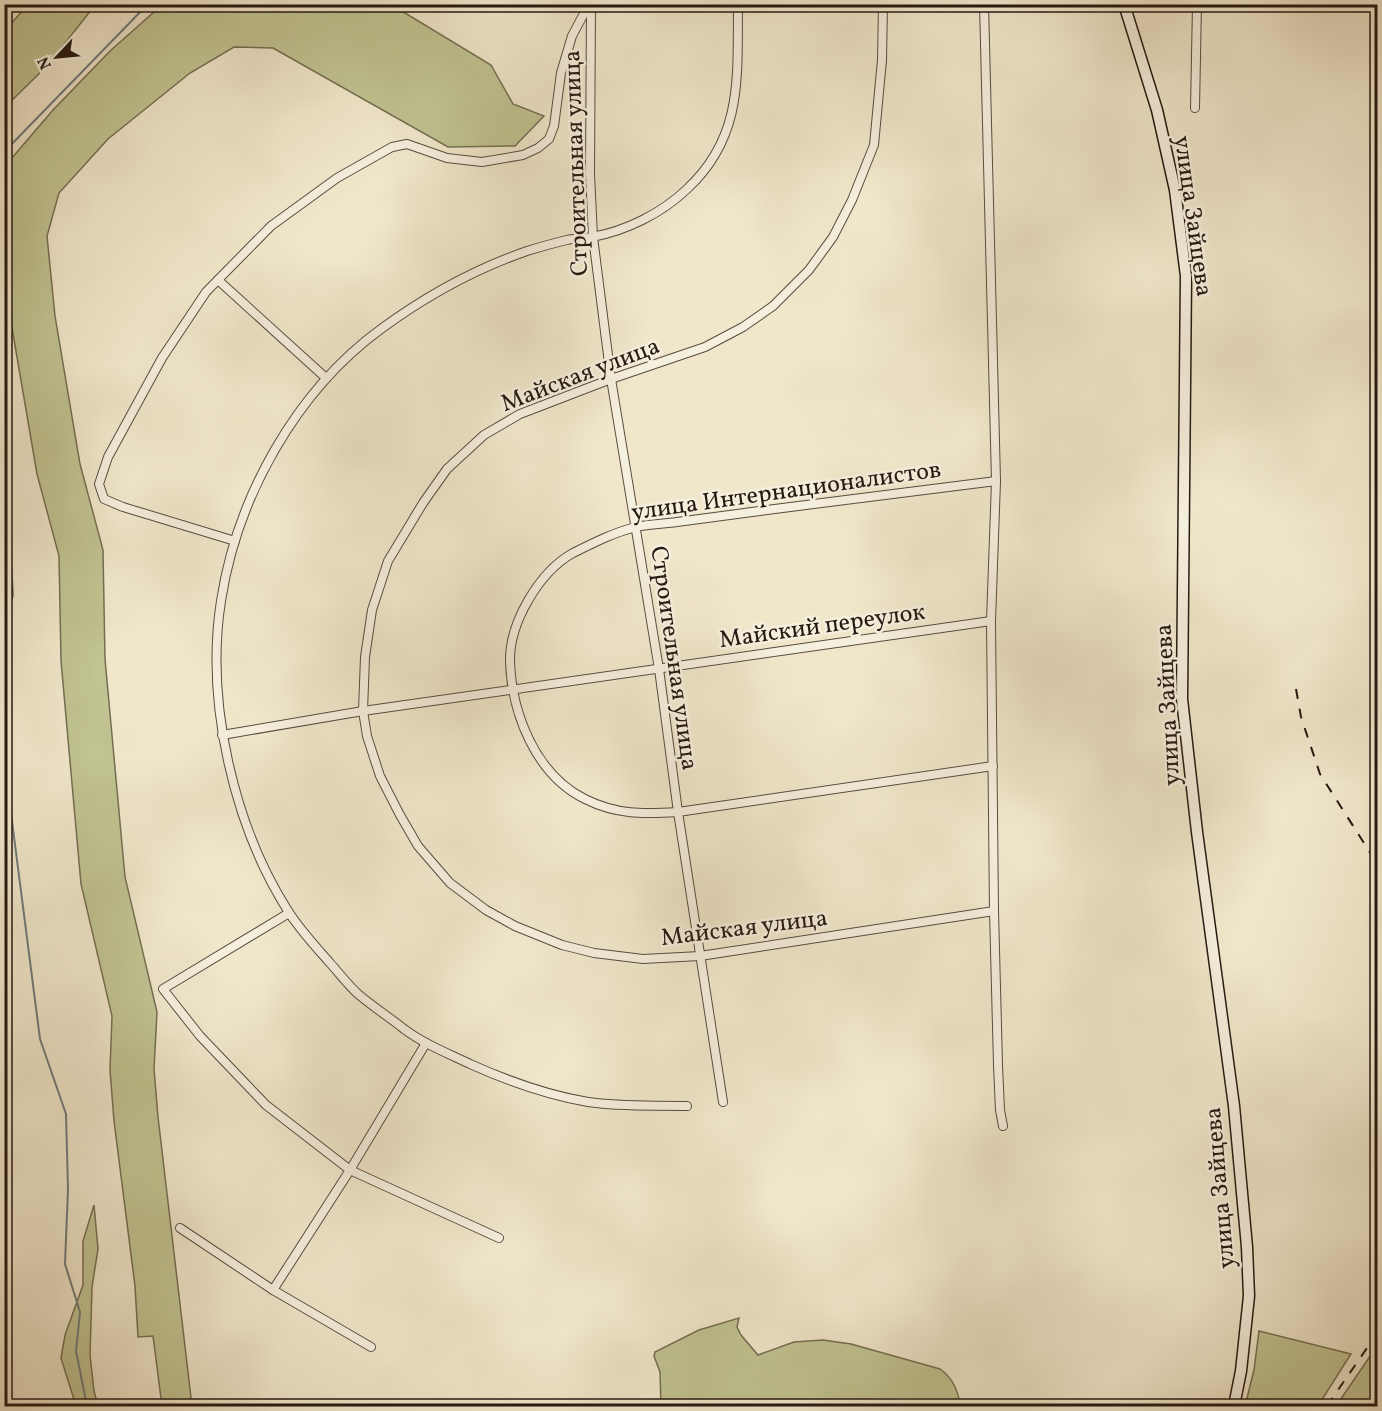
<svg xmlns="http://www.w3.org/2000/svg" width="1382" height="1411" font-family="Vollkorn,serif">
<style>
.green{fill:#c1c392;stroke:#746e52;stroke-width:1.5}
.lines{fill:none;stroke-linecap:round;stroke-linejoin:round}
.stream{stroke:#707b7c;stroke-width:2}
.street-casing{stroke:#584c40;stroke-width:10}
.secondary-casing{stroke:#261912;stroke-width:13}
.street{stroke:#f5efdd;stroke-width:8}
.secondary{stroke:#f5efdd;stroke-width:10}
.rail{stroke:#261912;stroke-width:2;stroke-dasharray:10 10;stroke-linecap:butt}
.labels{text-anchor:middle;stroke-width:5;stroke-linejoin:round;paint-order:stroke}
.street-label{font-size:24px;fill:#261912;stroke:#f5efdd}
</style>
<rect width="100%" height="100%" fill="#f0e7cb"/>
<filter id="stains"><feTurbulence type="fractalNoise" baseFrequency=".00333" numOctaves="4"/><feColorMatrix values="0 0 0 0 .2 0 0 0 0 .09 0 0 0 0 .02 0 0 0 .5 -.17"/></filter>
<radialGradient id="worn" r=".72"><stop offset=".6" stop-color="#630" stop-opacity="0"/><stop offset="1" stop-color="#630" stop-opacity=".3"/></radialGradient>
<g class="green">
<path d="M163 4 392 5 491 65 513 104 544 116 515 146 448 147 273 48 234 47 190 73 108 139 59 193 47 236 55 316 80 464 103 550 105 659 125 877 157 1012 154 1069 158 1117 192 1406H162L153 1336 138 1337 135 1286 114 1121 110 1070 112 1016 81 884 61 661 59 556 37 474 11 322 4 300 5 166 53 110 110 51Z"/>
<path d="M28 5H95L48 65 5 107V30Z"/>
<path d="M94 1205 98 1249 92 1287 90 1355 94 1391 98 1406H76L61 1358 65 1335 83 1285V1241Z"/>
<path d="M739 1318 737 1327 741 1335 758 1355 794 1342 823 1340 851 1344 940 1369C954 1379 957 1390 961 1406H661L660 1372 654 1356 655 1352 699 1330Z"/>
<path d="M1259 1331 1351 1354 1318 1406H1245L1254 1370Z"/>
<path d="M1377 1346V1406H1336Z"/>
</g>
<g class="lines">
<g class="stream">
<path d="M4 152 148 4"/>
<path d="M4 481 7 495 13 595 4 623"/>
<path d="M4 593 13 595"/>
<path d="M4 759 40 1039 66 1114 68 1189 65 1264 80 1312 76 1351 87 1406"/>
</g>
<defs>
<g id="street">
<path d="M591 4 590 174 593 237 611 379 659 669 678 812 723 1102"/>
<path d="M883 4 882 60 874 145 852 200 833 237 809 270 773 306 743 327 705 347 611 379 520 414 484 435 447 469 423 503 388 561 372 610 365 657 363 711 367 736 380 776 400 815 418 846 450 883 486 910 515 926 562 945 594 953 643 959 700 956 994 911"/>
<path d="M984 4 996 481 991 621 994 911 998 1065 1000 1110 1003 1126"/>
<path d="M1195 108 1197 4"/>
<path d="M218 280 326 378"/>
<path d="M235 541 123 507 104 499 99 484 108 457 162 358 206 292 271 226 337 178 392 147 407 144 447 158 482 162 523 155 538 148 549 139 554 126 561 73 572 36 589 4"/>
<path d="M222 735 363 711 991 621"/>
<path d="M993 766 678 812C643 814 617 815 585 799 536 775 512 714 510 662 509 623 539 572 573 553 593 543 615 532 636 527 649 524 663 524 677 522 707 518 737 514 767 510 843 500 919 491 996 481"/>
<path d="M289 913 163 989 200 1036 266 1105 350 1170 499 1238"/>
<path d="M687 1106C655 1105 620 1107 588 1102 546 1095 508 1081 470 1064 447 1053 424 1044 404 1029 389 1017 372 1006 358 994 348 985 339 973 330 963 316 947 300 930 288 911 234 826 205 702 221 601 237 497 296 391 381 329 426 296 475 269 527 251 540 247 554 243 567 240 575 238 584 239 592 237 626 231 662 213 687 189 744 136 737 76 738 4"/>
<path d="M180 1228 273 1290 371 1347"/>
<path d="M273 1290 350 1170 426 1043"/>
</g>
<path id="secondary" d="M1124 4 1157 110 1175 190 1186 276 1182 699 1197 832 1234 1106 1247 1247 1249 1296 1241 1371 1234 1406"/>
</defs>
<use href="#street" class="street-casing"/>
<use href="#secondary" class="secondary-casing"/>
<use href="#street" class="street"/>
<use href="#secondary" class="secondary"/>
<g class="rail">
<path d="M1378 653V694"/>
<path d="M1296 689 1301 717 1320 774 1378 865"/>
<path d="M1327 1406 1378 1332"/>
</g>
</g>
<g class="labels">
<g class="street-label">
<text transform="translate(575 163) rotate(-92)" y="8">Строительная улица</text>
<text transform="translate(1194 216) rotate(82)" y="8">улица Зайцева</text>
<text transform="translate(580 374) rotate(-21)" y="8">Майская улица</text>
<text transform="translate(786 490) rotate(-8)" y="8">улица Интернационалистов</text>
<text transform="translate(822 625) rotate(-8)" y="8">Майский переулок</text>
<text transform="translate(675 658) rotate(82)" y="8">Строительная улица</text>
<text transform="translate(1167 705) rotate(-93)" y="8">улица Зайцева</text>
<text transform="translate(744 927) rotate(-7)" y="8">Майская улица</text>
<text transform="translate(1219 1188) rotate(-95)" y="8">улица Зайцева</text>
</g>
</g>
<rect width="1382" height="1411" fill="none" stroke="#f0e7cb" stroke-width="24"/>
<rect x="6" y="6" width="1370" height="1399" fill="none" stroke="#261912" stroke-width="3"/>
<rect x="12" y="12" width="1358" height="1387" fill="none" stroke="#261912" stroke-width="1.5"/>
<g transform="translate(57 57) rotate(244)" stroke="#f5efdd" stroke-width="4.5" paint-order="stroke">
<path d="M0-4.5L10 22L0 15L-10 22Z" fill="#261912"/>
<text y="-9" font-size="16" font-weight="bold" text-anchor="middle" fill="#261912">N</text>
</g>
<rect width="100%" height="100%" filter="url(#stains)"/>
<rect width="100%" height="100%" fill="url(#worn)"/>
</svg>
